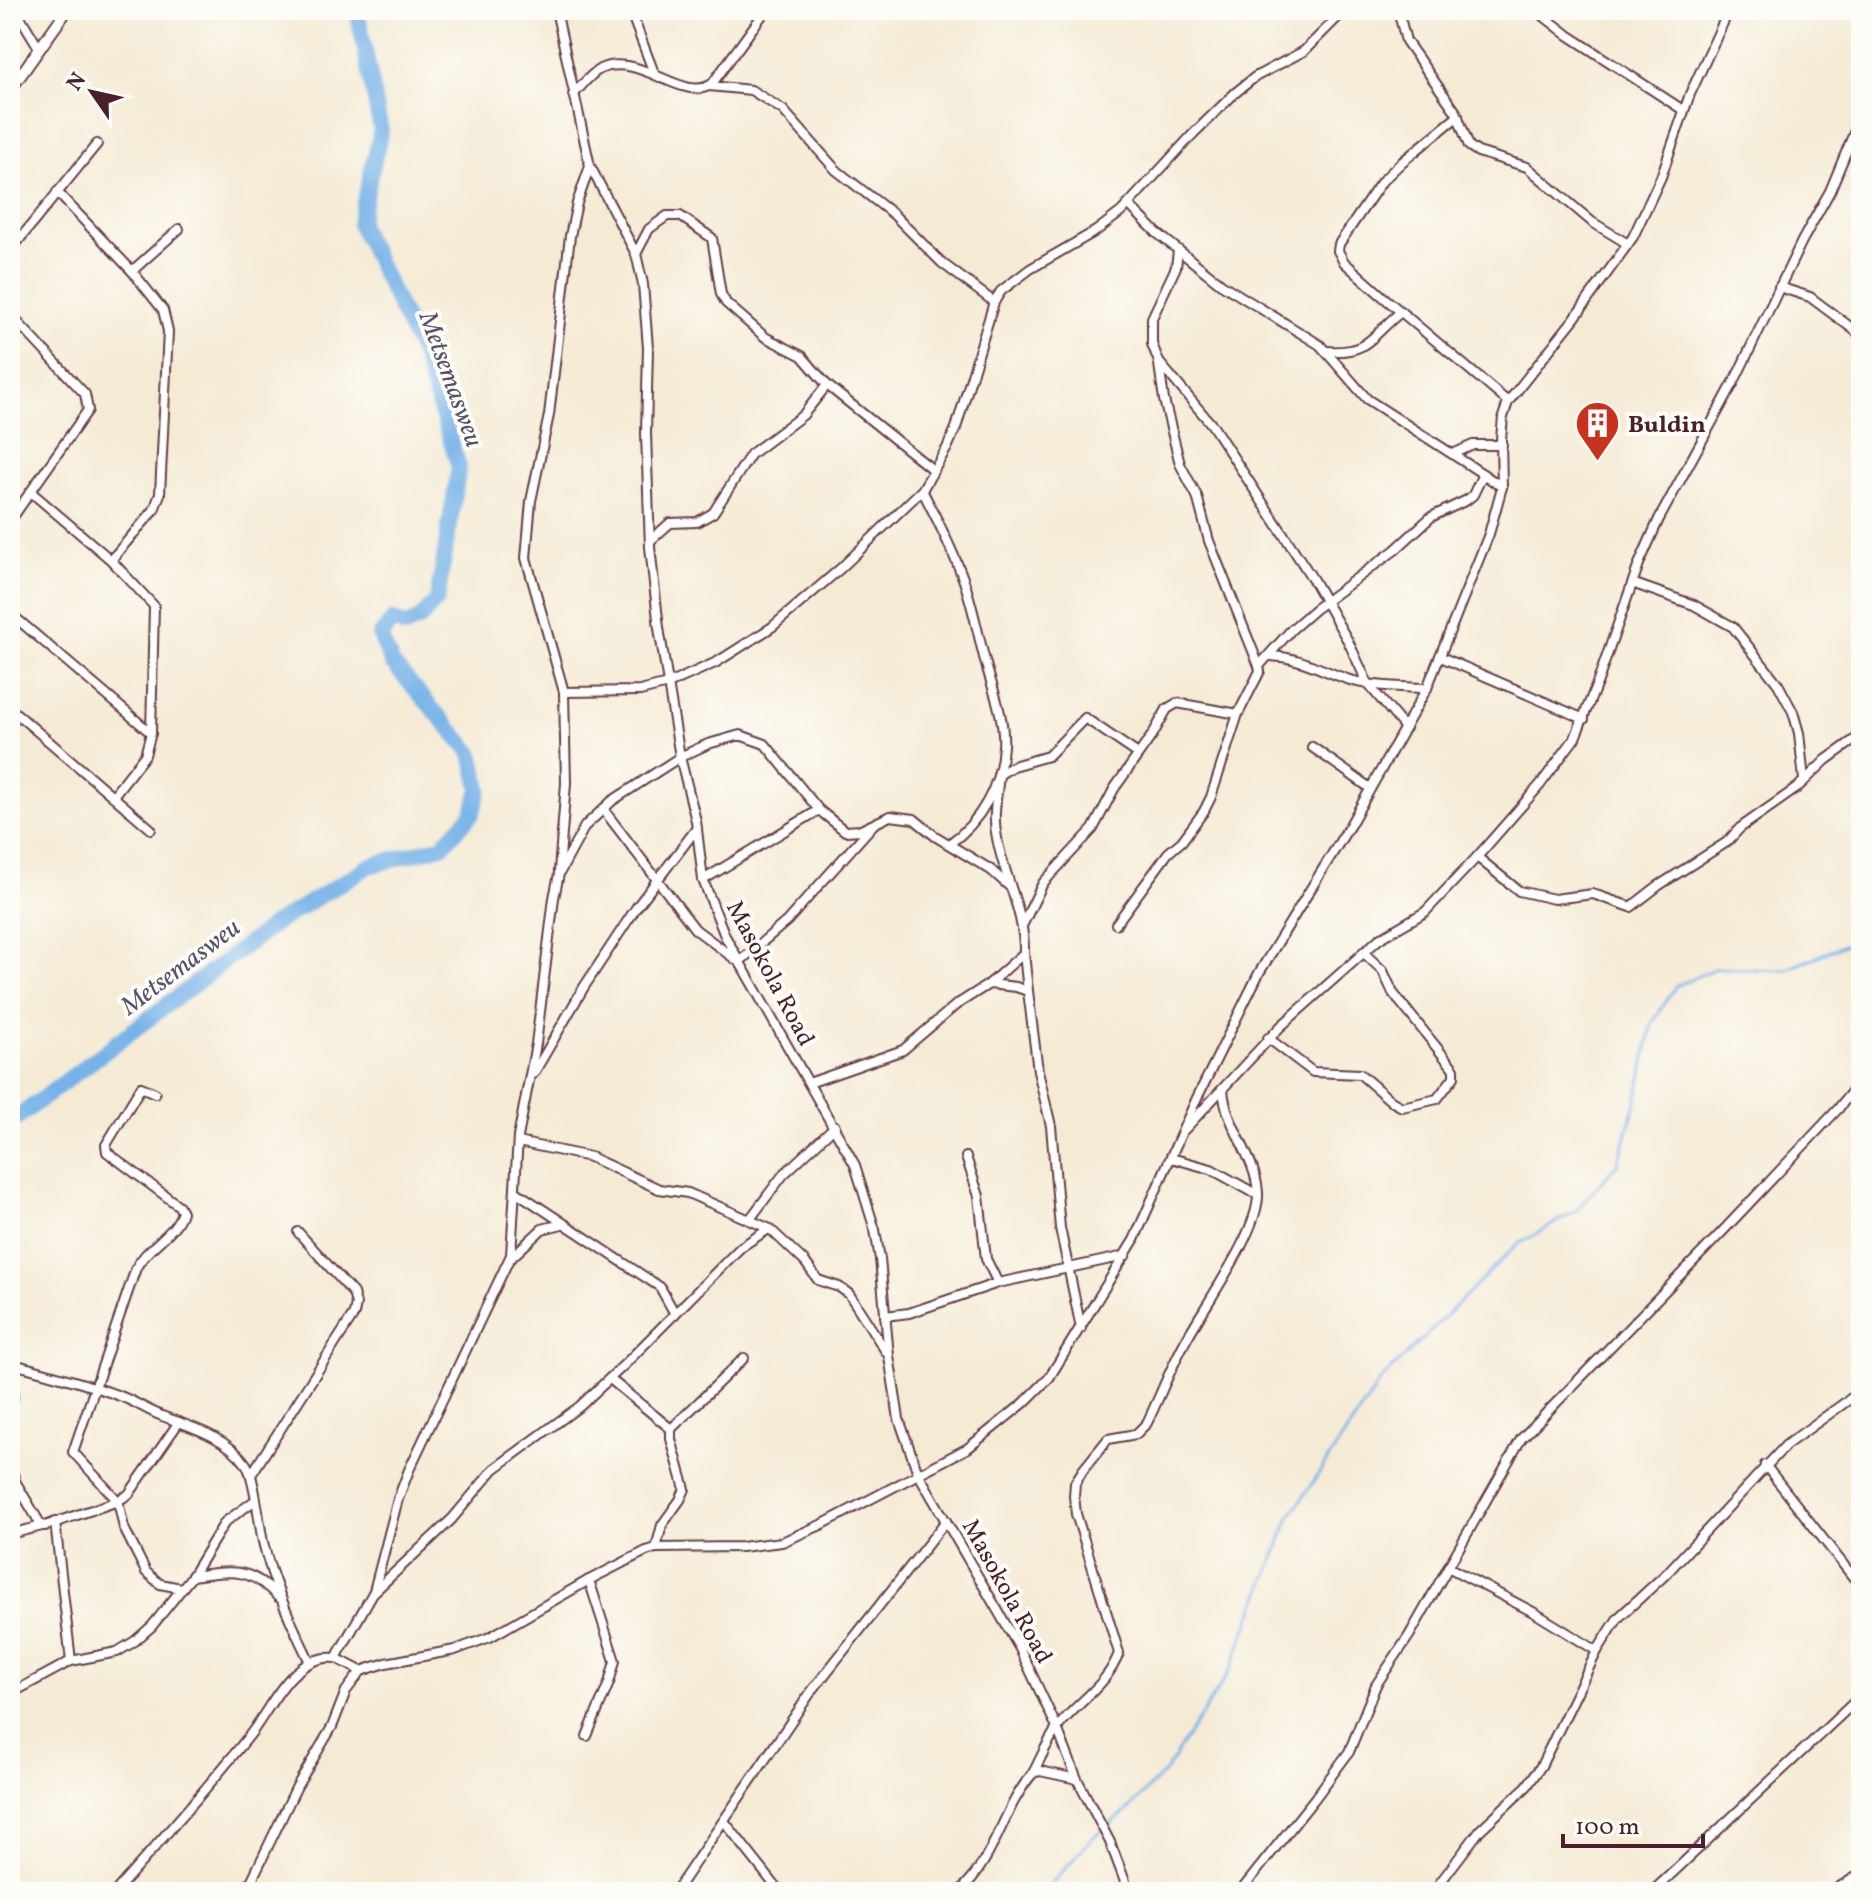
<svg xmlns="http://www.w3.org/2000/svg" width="1871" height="1902" font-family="Vollkorn,serif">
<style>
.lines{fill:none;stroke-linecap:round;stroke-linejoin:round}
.stream{stroke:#76b2e8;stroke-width:3}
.river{stroke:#76b2e8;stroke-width:16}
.minor-casing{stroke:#643e44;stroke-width:12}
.tertiary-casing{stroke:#643e44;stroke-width:14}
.minor{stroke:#fff;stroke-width:8}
.tertiary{stroke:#fff;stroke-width:10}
.labels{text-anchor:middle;stroke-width:8;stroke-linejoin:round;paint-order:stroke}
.poi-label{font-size:24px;font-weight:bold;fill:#4a1f2b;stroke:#fdfcf7;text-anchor:start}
.street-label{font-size:24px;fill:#4a1f2b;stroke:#fdfcf7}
.water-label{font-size:26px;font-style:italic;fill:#59526d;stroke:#fdfcf7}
</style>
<rect width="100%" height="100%" fill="#fdfcf7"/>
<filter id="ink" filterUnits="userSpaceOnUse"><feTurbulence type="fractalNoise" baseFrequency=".0125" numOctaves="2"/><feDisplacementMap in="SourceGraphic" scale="16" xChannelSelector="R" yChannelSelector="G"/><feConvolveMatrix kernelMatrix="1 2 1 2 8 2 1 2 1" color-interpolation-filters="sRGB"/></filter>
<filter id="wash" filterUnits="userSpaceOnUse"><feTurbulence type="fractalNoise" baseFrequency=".006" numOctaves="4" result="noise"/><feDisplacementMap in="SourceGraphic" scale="32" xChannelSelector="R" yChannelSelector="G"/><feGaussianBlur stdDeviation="1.8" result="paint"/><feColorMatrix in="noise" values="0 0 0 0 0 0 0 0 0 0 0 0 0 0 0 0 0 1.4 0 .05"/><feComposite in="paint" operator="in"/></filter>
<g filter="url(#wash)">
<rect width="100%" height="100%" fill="#f5ebd5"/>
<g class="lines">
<path class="stream" d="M1044 1892 1092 1838 1128 1810 1166 1770 1231 1669 1290 1517 1381 1380 1517 1245 1576 1211 1618 1163 1636 1103 1652 1023 1676 986 1716 968 1785 970 1849 943 1861 922"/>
<path class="river" d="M10 1123 276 923 369 866 442 846 472 814 480 789 472 753 392 663 380 636 393 620 405 626 420 619 437 600 459 467 423 356 359 224 381 131 357 10"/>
</g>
</g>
<g filter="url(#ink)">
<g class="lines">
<defs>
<g id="minor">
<path d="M16 10 39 48"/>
<path d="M556 10 590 166 636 254 643 284 648 348 646 434 650 547 659 628 680 757 696 821 703 880 725 936 855 1165 875 1230 880 1259 889 1356 899 1419 918 1473 1020 1649 1057 1728 1077 1779 1110 1842 1129 1892"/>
<path d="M630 10 654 73"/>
<path d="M1398 10 1406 41 1456 112 1469 146 1478 152 1527 167 1592 222 1628 244"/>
<path d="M1536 10 1568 35 1683 110"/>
<path d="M1856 10 1861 13"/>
<path d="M709 86 751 90 783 110 836 170 893 214 942 263 994 302"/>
<path d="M573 95C581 87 590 74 600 69 640 51 683 104 712 84L766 10"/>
<path d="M1458 116 1402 162 1382 181 1339 244 1338 251 1344 262 1381 295 1508 402"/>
<path d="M590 166 577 203 570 236 549 415 531 501 526 558 564 692 640 691 668 684 717 662 772 627 841 568 922 490 947 448 956 428 994 302 1001 291 1030 269 1096 231 1121 212 1194 133 1235 93 1255 77 1304 51 1345 10"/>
<path d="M57 192 132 271 163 310 168 331 160 494 154 510 111 560"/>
<path d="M1129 205 1157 233 1221 284 1320 345 1367 399 1483 474"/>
<path d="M10 251 97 144"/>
<path d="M1178 251 1176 267 1152 318V344L1159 362 1212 425 1312 578 1348 641 1368 684 1405 728"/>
<path d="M636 254 649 229 667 216H680L712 238 721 294 726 303 765 337 802 356 827 385 933 470"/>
<path d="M132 271 179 229"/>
<path d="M1779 287 1810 297 1861 335"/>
<path d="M10 314 85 394 88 410 10 521"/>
<path d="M1327 351C1370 354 1371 335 1401 312"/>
<path d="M1159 364 1164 400 1180 464 1197 496 1209 541 1259 666"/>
<path d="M1453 454 1473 445H1502"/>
<path d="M922 490C936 517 950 545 961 573 973 603 978 637 987 668 994 693 1005 720 1003 746 1001 785 981 822 949 844"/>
<path d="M31 492 111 560 154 606 151 733 145 755 113 796"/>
<path d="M650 541 670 523 697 522 713 513 751 454 803 415 827 385"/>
<path d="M1632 583 1694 605 1733 627 1778 684 1793 712 1799 733 1804 780"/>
<path d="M10 613 151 733"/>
<path d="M1270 656C1302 657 1321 671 1350 680 1374 687 1402 687 1427 688"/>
<path d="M1441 657 1584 719"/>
<path d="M10 708 151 829"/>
<path d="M1312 747 1370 788"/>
<path d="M603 809 695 929 739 962 787 921 873 825"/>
<path d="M1477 857 1540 785 1575 738 1598 681 1639 564 1659 519 1734 382 1802 241 1830 191 1861 116"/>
<path d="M559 871 566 783 564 692"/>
<path d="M703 880 819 810 845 831 861 830 890 816 914 819 935 836 991 870 1009 886"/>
<path d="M1023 924 1043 883 1093 829 1114 789 1153 734 1167 709 1177 703 1238 714 1260 671 1259 666 1292 629 1315 609 1395 550 1431 517 1467 500 1473 495 1483 474 1502 487"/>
<path d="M1116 924 1168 853 1182 841 1204 811 1211 797 1238 714"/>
<path d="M1024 953C1025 913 1004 877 997 838 992 817 997 796 999 775L1013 766 1048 756 1085 718 1138 754"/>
<path d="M989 984 1024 953 1028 991"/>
<path d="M1268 1038 1313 1072 1360 1074 1391 1101 1402 1107 1437 1099 1454 1077V1069L1393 993 1383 971 1363 952"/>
<path d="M534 1073 584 987 636 908 697 828"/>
<path d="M809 1083 903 1050 956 1005 989 984 1016 987 1028 991 1038 1071 1051 1126 1060 1228 1081 1328"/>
<path d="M155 1093 141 1087 106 1145 107 1152 179 1206 182 1212C175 1235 147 1246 136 1268L73 1452 118 1501 124 1528 146 1572 160 1584 181 1588"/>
<path d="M1185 1129 1280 1027 1379 939 1425 912 1477 857 1519 891 1554 899 1593 894 1631 907 1658 886 1727 842 1740 828 1797 788 1826 760 1861 735"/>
<path d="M518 1142 590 1157 659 1189 688 1193 770 1229"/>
<path d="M966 1157 979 1196 986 1259 998 1283"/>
<path d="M1171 1158 1211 1169 1258 1195"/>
<path d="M515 1191 660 1287 675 1314"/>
<path d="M750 1219 783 1175 835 1126"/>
<path d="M512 1257 542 1229 562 1224"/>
<path d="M885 1316 909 1313 998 1283 1125 1256"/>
<path d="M610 1379 671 1429"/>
<path d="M10 1407 13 1398 12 1372 17 1365C51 1374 85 1383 117 1395 133 1400 146 1410 162 1416 191 1427 227 1437 246 1464 255 1477 259 1524 263 1542 273 1584 291 1623 310 1662"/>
<path d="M10 1463 15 1481 41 1525 45 1526 118 1501 129 1494 179 1422"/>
<path d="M1765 1465 1861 1587"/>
<path d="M251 1475 354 1314 356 1304 353 1293 298 1232"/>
<path d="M55 1522 71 1661"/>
<path d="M10 1534 42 1526"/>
<path d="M656 1548 662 1525 680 1500 685 1489 671 1439V1429L744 1358"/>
<path d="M1448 1567 1535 1613 1597 1651"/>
<path d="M192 1576 225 1522 254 1501"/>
<path d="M375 1591 452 1519 494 1469 580 1406 625 1364 741 1247 767 1230 770 1229 805 1262 818 1280 839 1287 849 1294 887 1353"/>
<path d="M361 1671 336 1658 374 1591 398 1499 409 1470 511 1255 518 1137 536 1044 554 898 559 874 585 826 612 801 680 757 708 744 740 735 765 744 819 810"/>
<path d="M10 1694 71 1661 117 1652 135 1641 152 1626 192 1576C231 1571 250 1566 278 1597"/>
<path d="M587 1736 609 1683 615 1661 589 1580"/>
<path d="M1033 1773C1041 1758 1048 1740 1058 1727 1078 1701 1107 1686 1119 1653L1076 1514 1074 1496 1075 1483 1083 1470 1108 1439 1136 1434 1147 1423C1160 1396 1171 1367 1186 1340 1204 1306 1260 1230 1258 1193 1256 1157 1226 1127 1223 1090"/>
<path d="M724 1821 780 1892"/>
<path d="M115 1892C160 1841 206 1790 249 1736 264 1717 275 1693 292 1676 305 1663 319 1656 336 1658"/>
<path d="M246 1892 297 1786 332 1727 346 1691 361 1671 386 1663 455 1650 490 1637 589 1580 646 1551 656 1548 741 1547 782 1542 823 1524 968 1448 1024 1403 1049 1378 1134 1240 1196 1100 1259 973 1350 825 1427 688 1489 534 1502 487 1501 439 1503 417 1508 402 1574 319 1633 237 1661 177 1690 94 1729 10"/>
<path d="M675 1892 811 1692 946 1521"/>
<path d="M959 1892C996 1859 1002 1809 1033 1773L1040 1771 1077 1779"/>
<path d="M1240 1892 1315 1798 1349 1752 1376 1685 1409 1636 1521 1439 1721 1233 1838 1109 1861 1080"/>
<path d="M1433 1892 1480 1830 1527 1786 1541 1766 1597 1651 1618 1618 1666 1574 1786 1445 1861 1391"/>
<path d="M1652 1892 1861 1696"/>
</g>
<g id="tertiary">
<path d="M10 90 67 10"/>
<path d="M1833 1892 1861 1875"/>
</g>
</defs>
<use href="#minor" class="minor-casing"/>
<use href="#tertiary" class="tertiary-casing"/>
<use href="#minor" class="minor"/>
<use href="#tertiary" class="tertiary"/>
</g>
</g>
<defs>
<symbol id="building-pin" viewBox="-11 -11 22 30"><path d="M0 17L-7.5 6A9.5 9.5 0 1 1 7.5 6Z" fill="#c8321e" stroke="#fdfcf7"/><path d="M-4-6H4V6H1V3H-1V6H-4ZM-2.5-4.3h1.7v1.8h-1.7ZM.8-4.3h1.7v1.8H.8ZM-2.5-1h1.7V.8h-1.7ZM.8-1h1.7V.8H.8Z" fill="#fff"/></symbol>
</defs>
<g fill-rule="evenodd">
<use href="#building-pin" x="1572" y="398" width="51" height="69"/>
</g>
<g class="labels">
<g class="poi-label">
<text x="1628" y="432">Buldin</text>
</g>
<g class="street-label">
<text transform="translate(771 973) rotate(62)" y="8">Masokola Road</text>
<text transform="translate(1008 1591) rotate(61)" y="8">Masokola Road</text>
</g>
<g class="water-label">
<text transform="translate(452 379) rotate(70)" y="9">Metsemasweu</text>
<text transform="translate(180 966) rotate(-37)" y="9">Metsemasweu</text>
</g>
</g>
<rect width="1871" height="1902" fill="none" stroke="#fdfcf7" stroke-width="40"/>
<g transform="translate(92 92) rotate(304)" stroke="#fdfcf7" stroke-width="6" paint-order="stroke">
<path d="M0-6L14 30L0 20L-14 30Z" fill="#4a1f2b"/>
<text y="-12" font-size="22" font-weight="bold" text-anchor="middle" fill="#4a1f2b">N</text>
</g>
<path d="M1563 1834v12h140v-12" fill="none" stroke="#4a1f2b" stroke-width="4"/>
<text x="1575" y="1834" font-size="24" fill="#4a1f2b" stroke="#fdfcf7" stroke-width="6" paint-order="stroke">100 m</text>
</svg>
